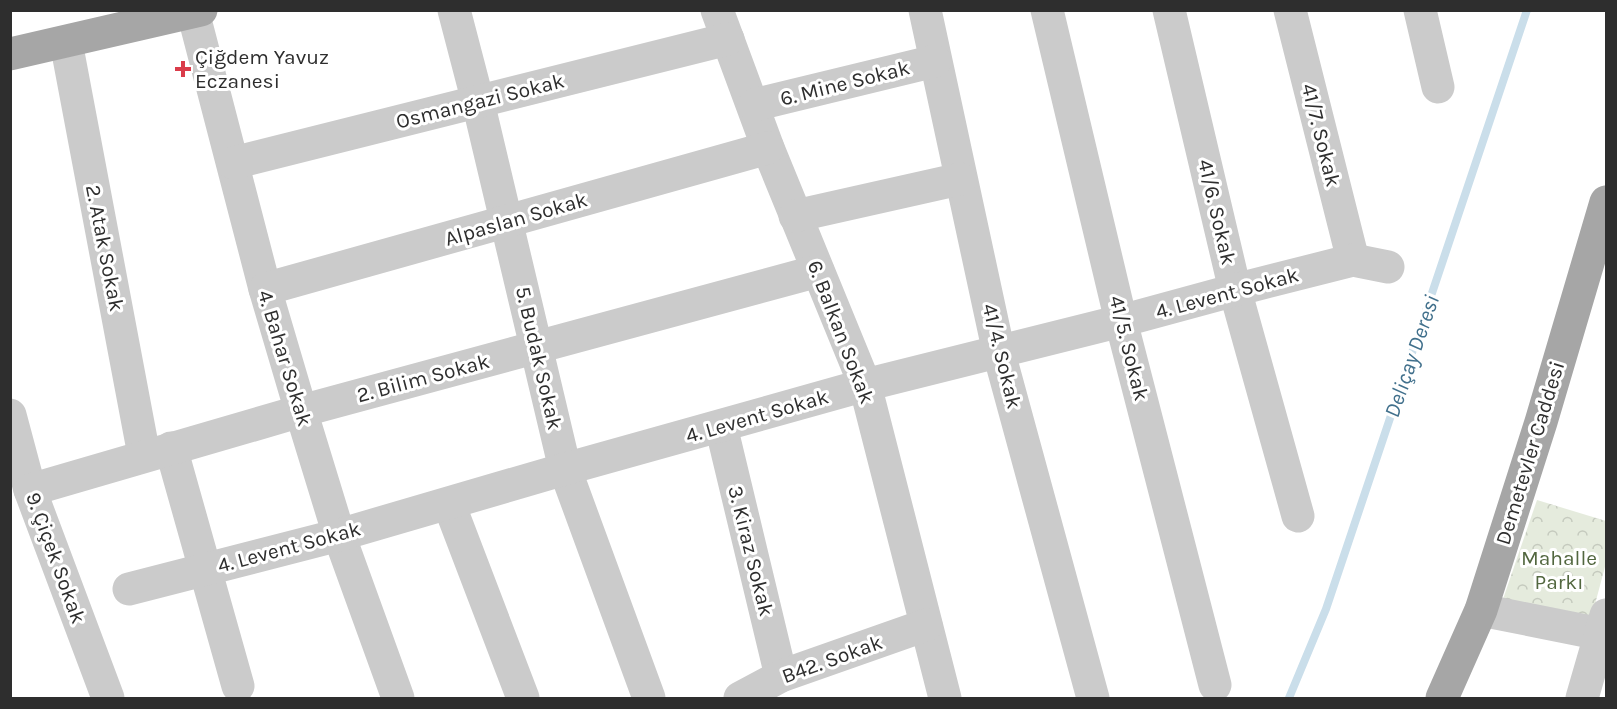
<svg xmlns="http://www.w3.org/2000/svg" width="1617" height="709" font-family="Karla,sans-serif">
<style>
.park{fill:url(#park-crowns)}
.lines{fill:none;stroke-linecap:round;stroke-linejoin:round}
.stream{stroke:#cadeea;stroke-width:8}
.minor{stroke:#cbcbcb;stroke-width:33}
.major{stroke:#a6a6a6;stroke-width:33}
.poi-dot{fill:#da3c4a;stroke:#fff;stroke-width:2}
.labels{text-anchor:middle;stroke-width:6;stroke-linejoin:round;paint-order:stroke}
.poi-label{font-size:21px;fill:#2e2e2e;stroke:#fff;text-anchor:start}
.street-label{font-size:21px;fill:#2e2e2e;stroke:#fff}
.park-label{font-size:21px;fill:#52673f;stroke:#fff}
.water-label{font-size:22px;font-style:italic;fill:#41708c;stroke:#fff}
</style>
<defs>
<pattern id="park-crowns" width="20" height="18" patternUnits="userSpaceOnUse" patternTransform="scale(1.5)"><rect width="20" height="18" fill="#e5ebdd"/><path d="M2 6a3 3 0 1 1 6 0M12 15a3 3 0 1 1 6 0" fill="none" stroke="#c5cabe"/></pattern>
</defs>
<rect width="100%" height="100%" fill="#fff"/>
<path class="park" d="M1537 500 1606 521V563L1590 623 1502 602Z"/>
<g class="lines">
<path class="stream" d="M1289 698 1326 609 1527 10"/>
<g class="minor">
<path d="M454 10 478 102 565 469 649 698"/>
<path d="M717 10 768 148 865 385 945 698"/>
<path d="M925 10 999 353 1093 698"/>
<path d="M1047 10 1121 321 1215 685"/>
<path d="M1169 10 1235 290 1298 516"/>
<path d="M1290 10 1353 260"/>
<path d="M1420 10 1438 87"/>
<path d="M193 12 265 289 301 411 339 535 398 698"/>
<path d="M66 42 144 455"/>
<path d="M754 105 935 61"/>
<path d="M233 163 728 39"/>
<path d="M795 216 960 179"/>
<path d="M265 289 768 148"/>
<path d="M10 415 30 490 108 698"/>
<path d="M721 426 781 676"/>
<path d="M171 448 238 686"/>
<path d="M30 490 301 411 818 271"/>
<path d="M449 504 523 698"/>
<path d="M129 589 339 535 565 469 865 385 1121 321 1235 290 1353 260 1388 267"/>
<path d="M1481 610 1606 635"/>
<path d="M740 698 781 676 926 625"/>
<path d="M1582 698 1606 615"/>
</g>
<g class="major">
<path d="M10 54 201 10"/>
<path d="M1442 698 1481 610 1541 422 1606 202"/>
</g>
</g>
<path class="poi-dot" d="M180 60h6v6h6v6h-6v6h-6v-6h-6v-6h6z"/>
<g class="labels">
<g class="poi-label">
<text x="195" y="64">Çiğdem Yavuz<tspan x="195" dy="24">Eczanesi</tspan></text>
</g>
<g class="street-label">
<text transform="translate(845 83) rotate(-14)" y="7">6. Mine Sokak</text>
<text transform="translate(480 101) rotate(-14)" y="7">Osmangazi Sokak</text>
<text transform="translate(1321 135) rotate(76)" y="7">41/7. Sokak</text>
<text transform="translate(1217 212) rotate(77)" y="7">41/6. Sokak</text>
<text transform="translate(516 219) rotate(-16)" y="7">Alpaslan Sokak</text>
<text transform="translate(105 248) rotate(79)" y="7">2. Atak Sokak</text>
<text transform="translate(1227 293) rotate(-15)" y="7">4. Levent Sokak</text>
<text transform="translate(841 332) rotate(69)" y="7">6. Balkan Sokak</text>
<text transform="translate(1129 348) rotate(76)" y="7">41/5. Sokak</text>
<text transform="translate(1002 356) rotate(76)" y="7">41/4. Sokak</text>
<text transform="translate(285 358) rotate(73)" y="7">4. Bahar Sokak</text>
<text transform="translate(539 358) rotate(77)" y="7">5. Budak Sokak</text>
<text transform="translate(423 378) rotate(-15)" y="7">2. Bilim Sokak</text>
<text transform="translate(757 416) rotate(-16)" y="7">4. Levent Sokak</text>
<text transform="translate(1530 453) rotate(-73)" y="7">Demetevler Caddesi</text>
<text transform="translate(289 547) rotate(-15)" y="7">4. Levent Sokak</text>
<text transform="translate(751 551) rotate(76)" y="7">3. Kiraz Sokak</text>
<text transform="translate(56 558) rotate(70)" y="7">9. Çiçek Sokak</text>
<text transform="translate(832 659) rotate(-20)" y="7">B42. Sokak</text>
</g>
<g class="park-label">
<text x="1559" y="565">Mahalle<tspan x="1559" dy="24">Parkı</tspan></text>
</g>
<g class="water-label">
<text transform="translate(1411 356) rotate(-71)" y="8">Deliçay Deresi</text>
</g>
</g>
<rect width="1617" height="709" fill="none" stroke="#2e2e2e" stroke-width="24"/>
</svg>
